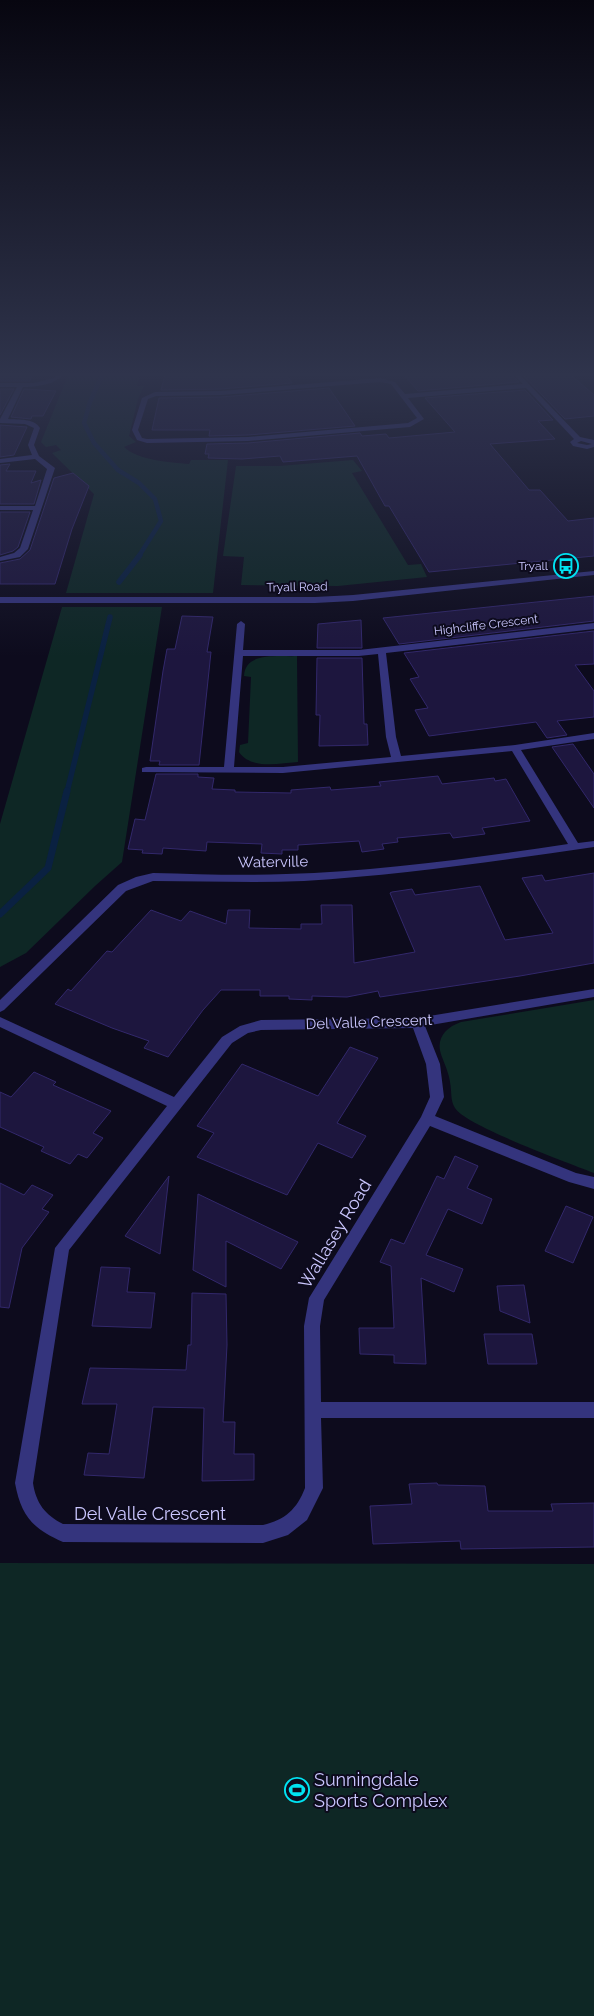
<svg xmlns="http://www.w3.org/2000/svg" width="594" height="2016" font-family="Raleway,sans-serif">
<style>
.green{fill:#0e2725}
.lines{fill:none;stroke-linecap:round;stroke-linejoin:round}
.stream-far2{stroke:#0a2141;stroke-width:4.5}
.stream-far1{stroke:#0a2141;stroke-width:5.5}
.stream{stroke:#0a2141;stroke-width:7}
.building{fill:#1d163e;stroke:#32286b}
.minor{fill:#34347d;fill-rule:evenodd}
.labels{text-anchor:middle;stroke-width:4;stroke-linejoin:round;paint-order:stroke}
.far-poi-label{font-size:12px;fill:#cbc7ff;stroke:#0d0b1d;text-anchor:end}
.far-street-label{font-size:12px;fill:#cbc7ff;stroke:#0d0b1d}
.street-label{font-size:15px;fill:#cbc7ff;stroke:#0d0b1d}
.near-street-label{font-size:18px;fill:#cbc7ff;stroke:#0d0b1d}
.near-poi-label{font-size:18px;fill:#cbc7ff;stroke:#0d0b1d;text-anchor:start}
</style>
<rect width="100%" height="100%" fill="#0d0b1d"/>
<g class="green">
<path d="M68 375H140L137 386H144L138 399 129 436 136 442 124 447C139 461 170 462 189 464L191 460H228L213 593H66L94 494 52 453 61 450 56 445 46 447 41 442Z"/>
<path d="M353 460 362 471 352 473 408 565 421 564 427 577 338 586 241 585 244 557 223 556 236 466H279Z"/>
<path d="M62 607H162L122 862 95 886 26 953 0 967V824Z"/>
<path d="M297 656 298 762C280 763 251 770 239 752L240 745 248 743 251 677 244 676C245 651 279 657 297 656Z"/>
<path d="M594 1000V1173C569 1163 466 1126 455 1108 450 1100 452 1092 450 1082 449 1074 445 1065 442 1057 435 1040 444 1028 461 1022Z"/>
<path d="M0 1563 594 1564V2016H0Z"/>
</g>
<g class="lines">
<path class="stream-far2" d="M102 375 90 402 84 423 94 443 118 470 139 483 155 499 161 521 139 556"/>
<g class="stream-far1">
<path d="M119 582 140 555"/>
<path d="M67 792 110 617"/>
</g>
<path class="stream" d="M0 914 48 868 67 791"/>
</g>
<g class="building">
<path d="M0 375H32L30 381H0Z"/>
<path d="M165 375H287L292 383 221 389 161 390Z"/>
<path d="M404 375H512L519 382 418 391Z"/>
<path d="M523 375H571L594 395V416L565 419Z"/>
<path d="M329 388 355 426 248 435 209 436 210 430H152L159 398 221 397Z"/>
<path d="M0 389H14L0 415Z"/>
<path d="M24 389 56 391 43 416H32L31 419 11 417Z"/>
<path d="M525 390 553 420 538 421 555 439 490 444 529 490H540L568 521 594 518V556L429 572 389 506H385L357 456 283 462 280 456 242 459 208 458 209 454H205L207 444 248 443 360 433 362 436 386 434 389 438 455 432 425 398Z"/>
<path d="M0 425 27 427 14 455 0 457Z"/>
<path d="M10 464 6 471H36L31 483 41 480 34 504H0V465Z"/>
<path d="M73 473 89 486 72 529 55 584H0V563L20 559 30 550 54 478Z"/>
<path d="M0 512H30L18 547 13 551 0 555Z"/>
<path d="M594 596V621L399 644 383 618Z"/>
<path d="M182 616 213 617 207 652H211L199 765H159L160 761H150L163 671 167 649H175Z"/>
<path d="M361 620 362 648H317L318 624Z"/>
<path d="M594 631V664L575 665 594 691V717L557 721 567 735 547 738 536 722 429 736 415 710 428 708 410 679 419 677 404 653Z"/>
<path d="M317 658H362L364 724H367L368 745 319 746 320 715H316Z"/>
<path d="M573 744 594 774V808L552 747Z"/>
<path d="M156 774H198V777L214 778 212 789 235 790V792L291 793V790L330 787 331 790 381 786 379 782 438 776 442 784 494 778 495 781 506 779 530 821 482 828 485 834 453 838 450 833 397 838 398 842 382 844 384 849 362 852 359 841 298 845V850H282V854L261 853 262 844 207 842 206 851 163 848 162 854 142 853 143 850 128 849 135 819 145 820Z"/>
<path d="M594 873V963L520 976 380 997 378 991 347 997 312 996V1000L289 999V996H260V990H221L203 1010 168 1057 144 1048 149 1041 112 1028 55 1004 68 989 71 991 107 951 112 952 151 910 181 921 190 911 226 924 228 910H250L249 928 301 929V924H322L321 905H352L354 963 415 952 390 893 392 892 412 889 415 895 480 886 505 940 553 933 522 878 542 875 545 881Z"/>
<path d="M350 1047 378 1058 337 1123 366 1136 352 1158 318 1143 287 1195 197 1157 214 1133 197 1126 242 1064 318 1096Z"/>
<path d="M34 1072 56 1082 53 1085 111 1111 93 1133 103 1138 87 1158 78 1154 70 1164 41 1151 44 1147 0 1127V1092L11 1097Z"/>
<path d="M455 1156 478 1166 467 1188 492 1199 482 1224 448 1209 426 1255 463 1269 454 1292 421 1278 426 1364 394 1363V1355L360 1354 359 1328H394L391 1266 380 1262 391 1239 404 1244 437 1176 444 1179Z"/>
<path d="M169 1176 160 1254 125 1236Z"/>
<path d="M0 1183 24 1195 32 1185 53 1195 42 1209 49 1212 22 1248 9 1308 0 1307Z"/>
<path d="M198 1194 298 1242 281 1269 226 1241V1287L193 1270Z"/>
<path d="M566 1206 593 1217 573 1263 545 1251Z"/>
<path d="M101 1267 130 1268 127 1292 155 1293 151 1328 92 1326Z"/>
<path d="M524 1285 530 1323 500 1311 497 1286Z"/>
<path d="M192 1293 226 1294 227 1345 223 1422H235L234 1454H254V1480L202 1481 204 1408 153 1407 144 1478 84 1475 88 1453 109 1454 117 1404H82L90 1368 186 1370 188 1345H191Z"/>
<path d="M484 1334H532L537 1364H488Z"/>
<path d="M437 1483 438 1485 485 1486 488 1511H553L551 1504 594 1503V1547L461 1549 460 1541 373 1544 370 1506 412 1504 409 1484Z"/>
</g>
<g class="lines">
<g class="minor">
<path d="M56 375H62C55 385 35 387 23 387L8 419C19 420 34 418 40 428L34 445 39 456 55 468 28 549 20 557 0 561V557L14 553 20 548 33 510H0V506H35L47 469 35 459 0 463V459L32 455 28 445 34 428 25 424 0 423V419L17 387H0V383H34L54 378Z"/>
<path d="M514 375H520L580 437 594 440V447L587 449 573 446 570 442 574 439 526 388 408 398 424 419 410 427 248 441 147 443 137 440 132 430 142 398 155 392 221 391 380 378 395 382 405 394 523 384ZM380 382 391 384 417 418 408 423 248 437 147 439 142 438 138 430 148 399 156 396 221 395ZM581 441 592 444 587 445 577 443Z"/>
<path d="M594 571V575L353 601 315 603H0V597H315L353 595Z"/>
<path d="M241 621 245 624 243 650H359L594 623V629L386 653 396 737 401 756 515 745 594 733V739L521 750 578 843 594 841V847C498 861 402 875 304 881 254 883 203 881 153 881L126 891 4 1010 0 1012V1000L118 885 136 877 153 873C197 874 241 876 286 874 380 871 474 858 568 844L512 751 283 773 142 772V768L146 767H224L237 624ZM378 654 386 737 391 757 283 767H234L243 656H359Z"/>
<path d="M594 989V997L425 1026 440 1064 444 1097 435 1116 576 1173 594 1177V1189L569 1182 430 1126 324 1300 320 1326 321 1402H594V1418H321L323 1488 307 1520 288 1535 263 1543 63 1542C33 1529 21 1516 15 1483L55 1248 167 1106 0 1027V1017L174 1097 222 1037 240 1026 261 1020 417 1018ZM413 1028 426 1064 430 1097 421 1117 309 1298 304 1326 305 1488C297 1509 285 1520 263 1525L63 1524C45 1515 36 1503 33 1483L69 1250 232 1043 248 1033 261 1030Z"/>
</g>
</g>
<linearGradient id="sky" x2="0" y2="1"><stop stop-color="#070610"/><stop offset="0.57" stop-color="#2f344c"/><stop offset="1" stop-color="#2f344c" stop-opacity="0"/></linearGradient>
<rect width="594" height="657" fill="url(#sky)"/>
<defs>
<symbol id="bus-ring" viewBox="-11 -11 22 22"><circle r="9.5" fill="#0d0b1d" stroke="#00e3f2" stroke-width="1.5"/><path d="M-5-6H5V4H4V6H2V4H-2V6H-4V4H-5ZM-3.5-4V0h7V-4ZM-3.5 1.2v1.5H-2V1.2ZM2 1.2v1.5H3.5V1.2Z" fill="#00e3f2"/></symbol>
<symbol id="stadium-ring" viewBox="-11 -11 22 22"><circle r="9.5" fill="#0d0b1d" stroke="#00e3f2" stroke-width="1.5"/><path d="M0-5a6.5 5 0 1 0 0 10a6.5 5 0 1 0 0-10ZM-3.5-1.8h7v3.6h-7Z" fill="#00e3f2"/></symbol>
</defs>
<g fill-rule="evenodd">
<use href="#bus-ring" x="552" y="552" width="28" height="28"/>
<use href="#stadium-ring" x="283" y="1776" width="28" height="28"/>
</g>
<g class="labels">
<g class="far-poi-label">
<text x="548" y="570">Tryall</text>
</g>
<g class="far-street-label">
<text transform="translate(297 587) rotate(-1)" y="4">Tryall Road</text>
<text transform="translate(486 625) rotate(-7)" y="4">Highcliffe Crescent</text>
</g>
<g class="street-label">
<text transform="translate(273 862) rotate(-1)" y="5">Waterville</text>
<text transform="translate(369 1022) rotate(-2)" y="5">Del Valle Crescent</text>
</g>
<g class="near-street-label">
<text transform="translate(335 1234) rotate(-59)" y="6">Wallasey Road</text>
<text x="150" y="1520">Del Valle Crescent</text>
</g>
<g class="near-poi-label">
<text x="314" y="1786">Sunningdale<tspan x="314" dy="21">Sports Complex</tspan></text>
</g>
</g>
</svg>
